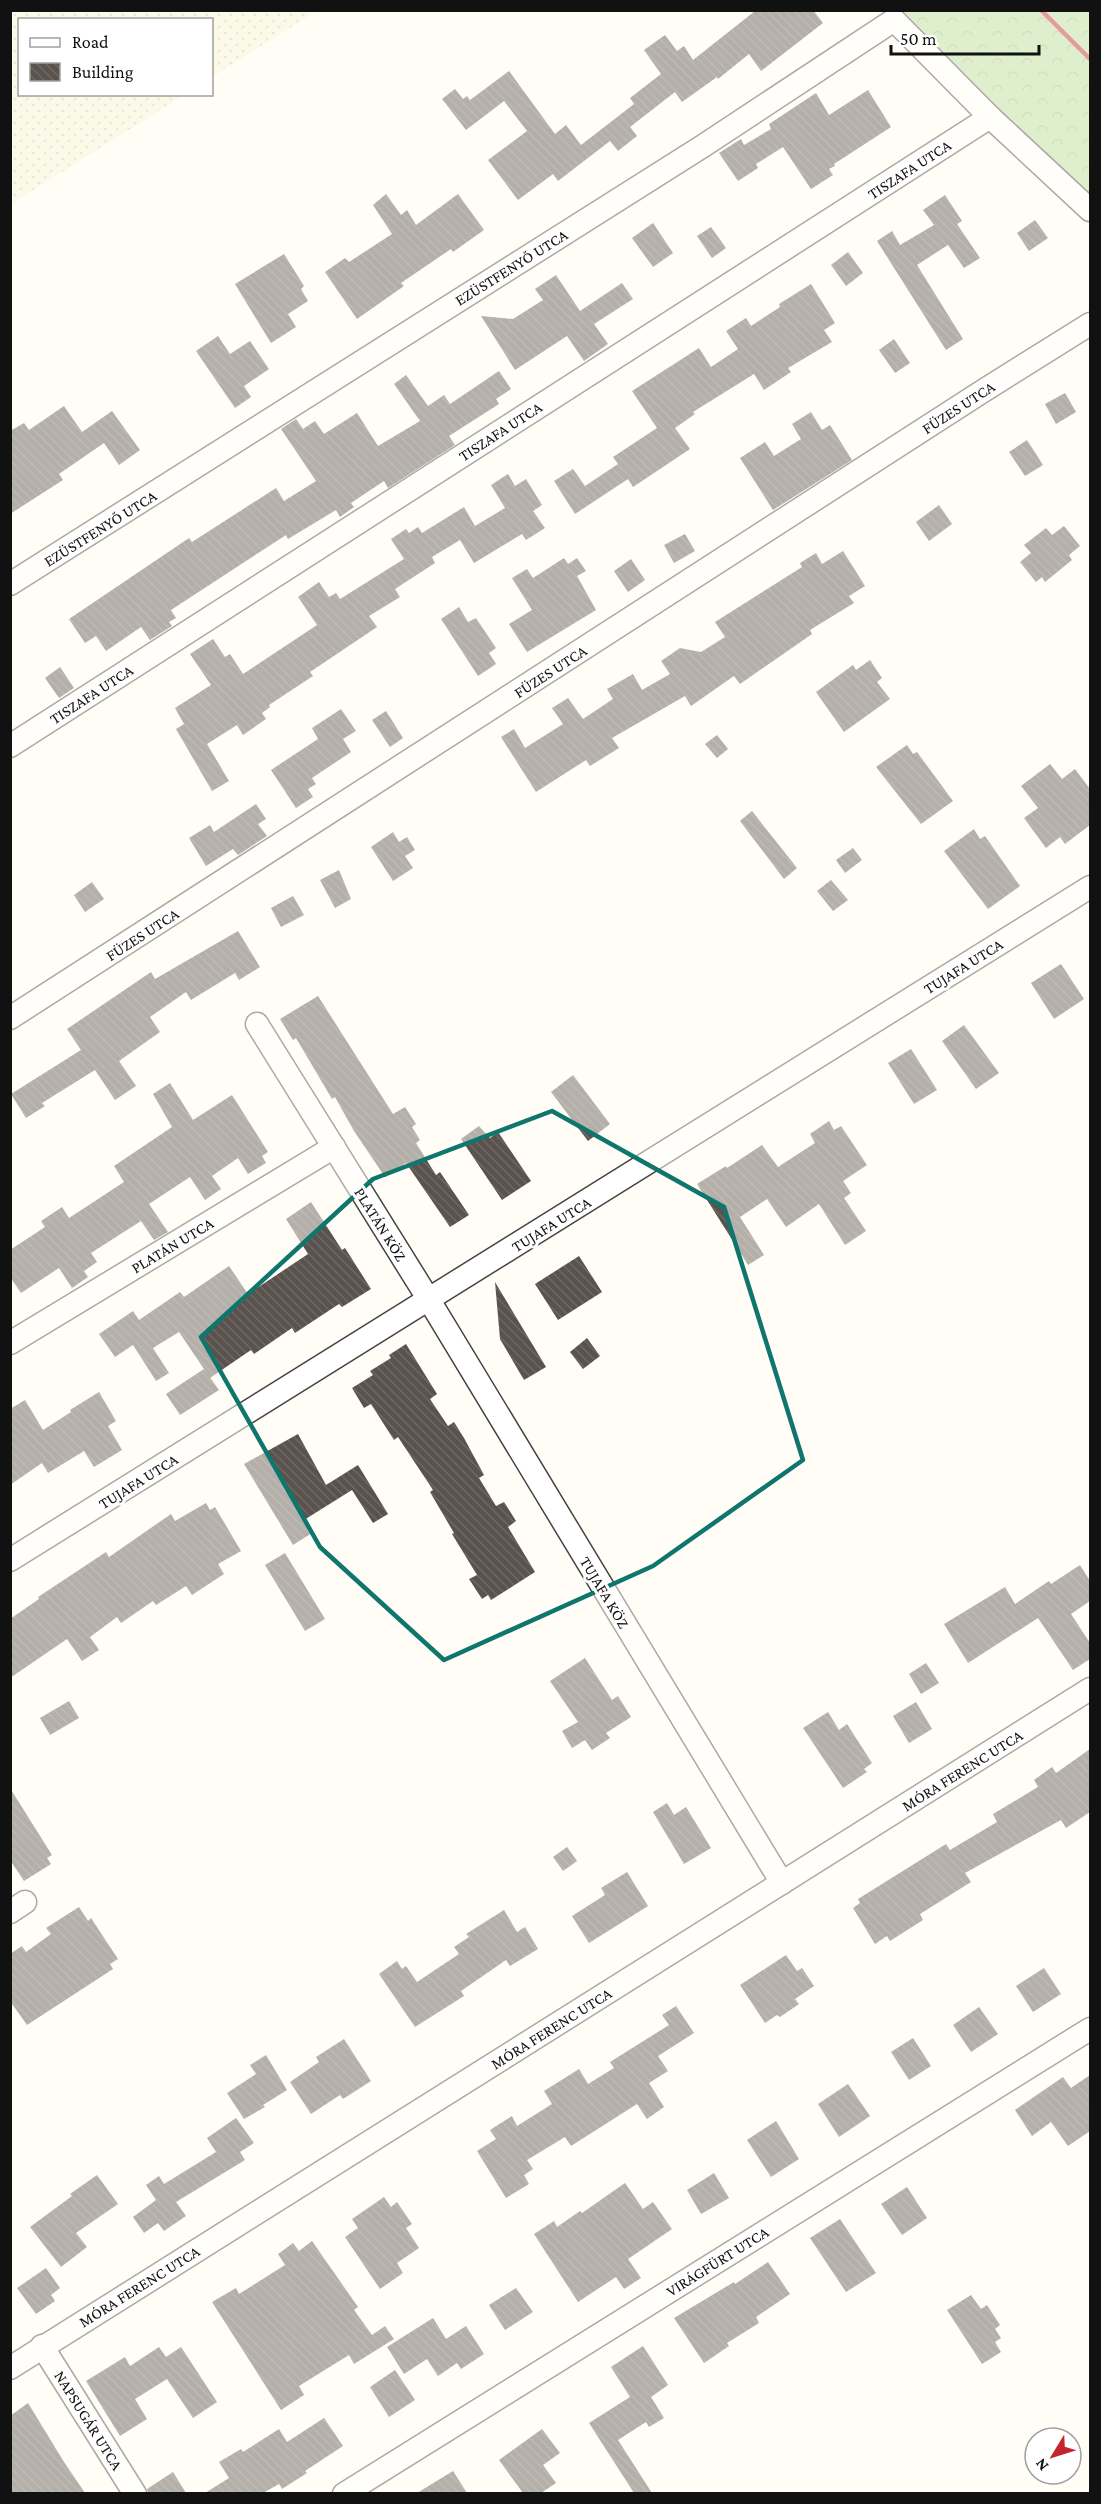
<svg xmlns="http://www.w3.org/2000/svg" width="1101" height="2504" font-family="'Crimson Pro',serif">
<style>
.farmland{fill:url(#farmland-dots)}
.forest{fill:url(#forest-crowns)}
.building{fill:url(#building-back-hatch)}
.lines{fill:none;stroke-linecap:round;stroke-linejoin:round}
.minor-casing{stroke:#444;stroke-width:25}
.minor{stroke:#fff;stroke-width:22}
.rail{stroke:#c4262e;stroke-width:4.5}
.marked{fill:none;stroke:#0f766e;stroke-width:4.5;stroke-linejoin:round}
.labels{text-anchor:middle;stroke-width:6;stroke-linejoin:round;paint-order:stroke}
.street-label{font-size:16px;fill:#111;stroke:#fff}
</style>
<defs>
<pattern id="farmland-dots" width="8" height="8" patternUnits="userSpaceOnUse" patternTransform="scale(1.5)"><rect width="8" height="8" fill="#f6f3d4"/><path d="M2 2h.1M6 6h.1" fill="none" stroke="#d2cfb5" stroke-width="1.8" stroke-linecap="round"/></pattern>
<pattern id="forest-crowns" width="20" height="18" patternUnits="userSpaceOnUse" patternTransform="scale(1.5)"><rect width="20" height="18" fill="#b9dc9c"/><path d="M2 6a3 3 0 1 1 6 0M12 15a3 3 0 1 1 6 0" fill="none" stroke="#9ebc85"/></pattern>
<pattern id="building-back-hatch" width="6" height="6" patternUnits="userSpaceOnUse" patternTransform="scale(1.5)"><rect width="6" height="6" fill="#5a524d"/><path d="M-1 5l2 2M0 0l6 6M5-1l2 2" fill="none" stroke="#6d6662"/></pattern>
</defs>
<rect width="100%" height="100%" fill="#fffdf5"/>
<path class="farmland" d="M11 10H317V11L212 77V20H20V94L184 95 11 204Z"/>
<path class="forest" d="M893 11H1090V215Z"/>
<g class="building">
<path d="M813 10 823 23 761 71 749 54 718 79 717 77 682 102 675 92 630 127 637 136 618 151 610 141 558 181 553 174 518 200 488 160 527 131 504 101 466 130 442 99 455 89 463 99 467 96 470 100 509 71 555 134 566 125 581 145 634 104 630 98 661 74 644 50 665 35 677 51 684 46 693 60 755 11Z"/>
<path d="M868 90 891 127 834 164 835 166 829 169 833 175 811 189 783 147 756 164 758 168 738 181 719 153 741 139 744 145 771 129 769 124 816 93 829 115Z"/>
<path d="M386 194 401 215 407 210 416 225 458 194 484 230 453 252 451 249 401 283 404 286 357 319 325 272 345 258 349 262 392 234 373 205Z"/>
<path d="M945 195 962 221 957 224 980 258 964 268 948 245 917 265 963 339 946 350 877 241 892 231 900 245 934 225 923 210Z"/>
<path d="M1035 220 1048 238 1029 251 1017 233Z"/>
<path d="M653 223 673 253 653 267 632 238Z"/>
<path d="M711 227 726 248 712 258 697 236Z"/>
<path d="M848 252 863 273 846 286 831 265Z"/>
<path d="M284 254 304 286 301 289 308 301 288 314 296 327 271 343 235 284Z"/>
<path d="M556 275 580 311 622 283 633 299 594 324 608 344 584 361 567 336 515 370 481 316 513 319 543 300 535 289Z"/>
<path d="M811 284 835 323 824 330 832 342 788 368 791 372 764 390 754 374 693 412 695 414 675 428 690 449 633 487 628 479 575 514 554 481 573 469 585 486 618 464 613 457 657 428 632 391 699 348 711 367 738 349 726 331 746 318 751 326 780 307 779 304Z"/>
<path d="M218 336 230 354 250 341 269 369 244 386 251 397 235 408 196 351Z"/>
<path d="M894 339 910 363 895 373 879 350Z"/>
<path d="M499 371 511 389 496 399 499 404 449 436 455 445 388 488 384 481 351 503 354 507 340 517 336 510 288 539 286 535 171 610 176 618 169 622 172 626 150 640 141 627 106 651 96 636 85 643 69 619 189 538 192 542 276 488 284 501 316 481 281 429 296 419 303 429 315 421 324 434 357 413 378 446 420 421 394 384 406 375 428 406 444 395 450 404Z"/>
<path d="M1065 393 1076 412 1056 424 1045 404Z"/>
<path d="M64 406 82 432 112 411 140 450 119 465 104 443 59 474 63 480 10 514V431L24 423 29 430Z"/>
<path d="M811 412 822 430 830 425 852 460 773 510 740 458 765 442 774 456 801 439 792 424Z"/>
<path d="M1027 440 1043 465 1025 476 1009 452Z"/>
<path d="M508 474 515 486 526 479 542 505 533 511 545 528 526 540 522 534 474 563 460 540 432 557 435 563 395 589 400 597 369 616 377 627 310 672 313 676 269 705 270 707 262 713 266 719 243 735 237 725 207 744 229 781 212 791 176 729 184 724 175 708 211 685 190 654 213 639 225 657 230 654 243 674 317 625 298 597 319 582 329 597 336 593 340 599 404 559 391 539 406 529 409 533 418 527 422 533 464 507 475 526 505 508 491 485Z"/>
<path d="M939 505 952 524 929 541 916 522Z"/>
<path d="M1064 526 1080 546 1069 555 1072 560 1045 582 1042 577 1036 582 1020 562 1031 553 1024 545 1046 528 1052 535Z"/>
<path d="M685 534 695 551 674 563 664 545Z"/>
<path d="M843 551 865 586 849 596 854 603 810 630 812 634 740 684 734 676 691 706 685 696 612 738 619 748 590 766 586 760 536 792 501 737 514 729 525 748 563 724 552 708 568 698 583 719 613 699 607 689 633 674 642 690 670 674 661 661 680 648 701 652 725 637 715 622 802 567 800 563 816 553 822 564Z"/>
<path d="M564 558 568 564 577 558 586 571 577 576 596 610 527 652 509 624 532 610 512 578 527 569 533 578Z"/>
<path d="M631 559 645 580 628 592 614 571Z"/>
<path d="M459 607 468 622 476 618 496 648 489 653 496 664 478 676 441 619Z"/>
<path d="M870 660 882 678 877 682 890 699 844 732 816 692 853 665 856 670Z"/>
<path d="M60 667 74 688 59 698 45 678Z"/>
<path d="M341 709 356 731 343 739 351 752 312 778 316 784 308 789 313 797 296 808 271 770 318 739 312 728Z"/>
<path d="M386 711 403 738 390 747 372 720Z"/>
<path d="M717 735 728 749 717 758 705 744Z"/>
<path d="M907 745 913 754 917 752 953 801 921 824 876 767Z"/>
<path d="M1050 764 1062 779 1075 769 1090 789V825L1065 844 1060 837 1046 848 1024 818 1038 808 1021 786Z"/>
<path d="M256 804 266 819 258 824 267 836 238 855 233 849 206 866 189 838 210 825 214 832Z"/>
<path d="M752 811 797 868 784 879 740 821Z"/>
<path d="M974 829 980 839 985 836 1020 886 988 909 944 851Z"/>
<path d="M393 832 399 842 407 837 415 850 405 856 413 868 393 881 371 847Z"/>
<path d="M853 848 862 860 845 873 836 860Z"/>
<path d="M339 870 351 899 335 908 320 880Z"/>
<path d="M831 880 848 900 833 911 817 891Z"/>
<path d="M92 882 104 899 85 912 74 895Z"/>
<path d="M293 896 304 915 281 927 271 908Z"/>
<path d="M238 931 260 967 239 980 235 973 191 1000 186 992 150 1017 160 1032 119 1061 136 1086 115 1100 95 1070 42 1103 45 1106 26 1118 11 1094 81 1050 67 1029 151 972 155 979Z"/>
<path d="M1061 964 1084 999 1054 1019 1031 983Z"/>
<path d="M318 996 393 1114 405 1107 416 1124 412 1127 420 1140 416 1143 436 1175 440 1172 469 1215 450 1227 406 1163 385 1177 354 1131 335 1097 332 1099 296 1038 293 1040 280 1019Z"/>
<path d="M964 1025 999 1073 976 1089 942 1041Z"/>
<path d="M911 1049 937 1090 914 1104 888 1063Z"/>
<path d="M573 1075 610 1124 588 1141 551 1092Z"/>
<path d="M170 1083 193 1120 232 1095 268 1152 262 1156 266 1163 248 1174 238 1158 212 1176 221 1189 205 1200 190 1177 149 1204 168 1232 154 1240 141 1221 91 1253 97 1262 84 1271 88 1277 72 1288 59 1268 21 1293 10 1277V1250L45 1227 41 1221 62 1207 69 1218 124 1182 114 1166 172 1127 153 1094Z"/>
<path d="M829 1121 834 1130 841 1126 867 1165 843 1181 851 1193 844 1198 866 1231 845 1245 819 1204 786 1227 767 1199 740 1217 764 1255 748 1265 697 1184 726 1166 727 1168 762 1145 778 1167 815 1143 810 1134Z"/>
<path d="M479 1126 490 1138 498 1132 531 1181 502 1200 461 1139Z"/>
<path d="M311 1202 342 1250 345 1248 371 1289 342 1307 339 1304 295 1333 292 1328 254 1354 251 1350 210 1378 179 1332 153 1348 169 1373 156 1381 133 1345 115 1357 99 1334 133 1311 139 1320 180 1292 184 1297 229 1266 248 1294 308 1254 286 1219Z"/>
<path d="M579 1256 602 1292 558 1320 535 1284Z"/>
<path d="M495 1282 546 1367 524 1380 500 1339Z"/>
<path d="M587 1338 600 1356 583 1369 570 1352Z"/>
<path d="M406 1344 437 1394 430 1399 448 1426 454 1422 464 1438 484 1475 479 1478 496 1506 504 1502 516 1521 508 1527 535 1572 491 1600 488 1595 482 1599 469 1579 477 1575 452 1534 454 1533 430 1492 433 1490 398 1437 394 1440 371 1404 364 1408 352 1388 373 1375 370 1371 391 1358 389 1355Z"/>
<path d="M204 1369 219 1390 180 1415 166 1394Z"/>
<path d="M99 1392 116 1421 108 1426 122 1450 94 1467 84 1451 48 1473 42 1463 10 1485V1409L25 1400 43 1430 71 1412 70 1410Z"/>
<path d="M298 1434 326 1485 358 1465 388 1514 373 1523 352 1490 304 1520 312 1533 293 1545 244 1464Z"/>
<path d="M206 1503 210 1510 215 1507 241 1551 218 1564 224 1574 192 1595 186 1586 156 1605 153 1601 121 1623 117 1617 90 1637 99 1650 82 1661 67 1639 10 1678V1619L39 1599 38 1597 106 1552 109 1557 171 1514 175 1521Z"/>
<path d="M285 1553 325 1619 305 1631 265 1565Z"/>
<path d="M1080 1565 1090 1581V1601L1071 1614 1090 1643V1659L1073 1670 1038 1618 968 1663 944 1624 1005 1587 1015 1604 1049 1581 1051 1584Z"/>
<path d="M585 1658 612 1700 618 1696 631 1717 606 1733 610 1738 592 1750 585 1740 572 1748 562 1731 578 1722 550 1681Z"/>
<path d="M926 1663 939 1683 921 1694 909 1674Z"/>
<path d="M69 1701 79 1718 50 1735 40 1718Z"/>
<path d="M916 1702 932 1729 909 1743 893 1716Z"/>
<path d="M828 1712 839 1730 847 1724 872 1763 864 1769 867 1772 843 1788 803 1728Z"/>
<path d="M1090 1749V1812L1066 1828 1061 1820 965 1873 971 1882 920 1914 923 1920 890 1941 887 1936 875 1944 853 1908 860 1903 858 1899 946 1844 950 1850 997 1822 993 1814 1038 1787 1034 1780 1052 1767 1056 1773Z"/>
<path d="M10 1788 52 1855 47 1858 51 1864 24 1881 10 1860Z"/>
<path d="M667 1803 674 1815 686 1807 711 1848 684 1864 653 1812Z"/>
<path d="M567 1847 577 1861 563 1871 553 1857Z"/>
<path d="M627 1872 648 1906 589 1943 572 1916 605 1895 601 1888Z"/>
<path d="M79 1907 88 1921 91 1918 118 1959 110 1964 113 1969 27 2025 10 2001V1954L22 1946 26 1952 51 1934 46 1928Z"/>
<path d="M504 1910 517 1932 525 1927 538 1949 510 1966 506 1960 461 1991 464 1996 415 2027 379 1974 397 1961 402 1969 406 1966 417 1982 459 1954 454 1947 469 1937 466 1934Z"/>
<path d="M786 1955 797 1971 802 1968 814 1986 795 1999 799 2004 780 2017 777 2015 765 2023 740 1985Z"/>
<path d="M1044 1968 1061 1994 1033 2012 1016 1986Z"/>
<path d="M676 2006 694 2033 658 2056 668 2071 649 2083 664 2107 647 2119 637 2104 571 2146 565 2137 527 2160 533 2169 524 2175 529 2184 506 2198 477 2151 496 2139 490 2130 512 2116 517 2126 552 2104 544 2091 579 2069 588 2084 614 2068 610 2062 669 2025 662 2015Z"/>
<path d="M979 2007 998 2034 971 2052 953 2025Z"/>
<path d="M913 2038 931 2066 909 2080 891 2052Z"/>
<path d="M344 2039 371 2081 343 2099 340 2095 311 2114 290 2082 319 2062 316 2057Z"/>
<path d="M266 2055 287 2090 263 2105 265 2107 244 2119 227 2093 256 2074 250 2065Z"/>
<path d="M1090 2075V2131L1068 2146 1051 2122 1032 2136 1015 2110 1063 2077 1071 2088Z"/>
<path d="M848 2084 870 2116 839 2137 818 2104Z"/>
<path d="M236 2118 254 2143 240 2152 245 2160 176 2202 186 2216 164 2231 158 2223 144 2233 133 2217 156 2200 146 2185 159 2176 164 2184 216 2152 207 2138Z"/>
<path d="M776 2121 799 2159 771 2177 747 2140Z"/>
<path d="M714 2173 729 2198 701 2214 687 2190Z"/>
<path d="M97 2175 118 2204 76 2233 87 2247 61 2267 30 2227 72 2196 70 2194Z"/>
<path d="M625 2183 643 2209 653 2202 672 2229 628 2259 641 2278 624 2289 616 2277 578 2302 534 2234 554 2221 557 2227 580 2211 582 2213Z"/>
<path d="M907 2187 927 2218 902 2235 881 2204Z"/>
<path d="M384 2197 391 2207 397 2202 412 2224 406 2228 419 2248 397 2263 403 2273 380 2289 345 2237 358 2228 352 2219Z"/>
<path d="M840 2219 876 2273 846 2292 810 2238Z"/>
<path d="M312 2241 358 2307 354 2310 372 2335 385 2326 394 2339 354 2364 349 2355 299 2386 304 2395 281 2410 212 2302 236 2288 239 2294 285 2265 278 2254 293 2243 299 2251Z"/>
<path d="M768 2262 790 2294 756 2317 759 2323 727 2343 729 2346 704 2363 674 2318 734 2282 735 2284Z"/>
<path d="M46 2268 60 2288 51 2295 55 2301 36 2314 17 2288Z"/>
<path d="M516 2288 533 2312 505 2330 489 2305Z"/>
<path d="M971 2295 981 2309 987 2305 1000 2325 995 2329 1001 2338 995 2342 1001 2352 982 2364 947 2310Z"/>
<path d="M433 2318 446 2339 466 2326 484 2354 461 2369 457 2363 438 2376 427 2359 404 2374 387 2347Z"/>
<path d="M643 2346 668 2385 651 2397 664 2418 649 2427 646 2422 618 2440 652 2493H634L589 2423 630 2397 611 2367Z"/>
<path d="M159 2347 166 2357 181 2347 217 2402 193 2418 167 2379 135 2399 147 2419 120 2436 86 2381 125 2357 130 2366Z"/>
<path d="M395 2370 415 2400 389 2417 370 2387Z"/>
<path d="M28 2403 64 2462 85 2493H10V2416Z"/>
<path d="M324 2418 343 2446 305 2471 307 2473 282 2489 279 2484 263 2493H205L229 2478 219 2462 241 2449 243 2452 279 2429 287 2442Z"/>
<path d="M542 2429 560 2453 543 2465 556 2483 541 2493H523L499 2460Z"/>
<path d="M453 2471 467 2493H417Z"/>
<path d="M173 2472 186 2493H148L147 2489Z"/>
</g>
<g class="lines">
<defs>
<g id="minor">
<path d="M10 584 703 146 894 20 990 117 1090 210"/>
<path d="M10 746 990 117"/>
<path d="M10 1018 983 391 1090 324"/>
<path d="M257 1024 429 1300 782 1883"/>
<path d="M10 1343 334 1147"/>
<path d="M10 1560 1090 887"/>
<path d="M10 1912 25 1902"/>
<path d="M42 2346 135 2494"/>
<path d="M10 2368 1090 1689"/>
<path d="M344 2494 1090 2029"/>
</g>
</defs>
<use href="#minor" class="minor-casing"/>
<use href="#minor" class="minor"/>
<path class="rail" d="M1041 10 1090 59"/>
</g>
<path d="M0 0H1101V2504H0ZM552 1111 724 1207 803 1460 653 1566 444 1660 320 1547 201 1337 373 1179Z" fill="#fffdf5" fill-opacity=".55" fill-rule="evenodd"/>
<path class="marked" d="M552 1111 724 1207 803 1460 653 1566 444 1660 320 1547 201 1337 373 1179Z"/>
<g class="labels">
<g class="street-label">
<text transform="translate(909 169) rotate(-33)" y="6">TISZAFA UTCA</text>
<text transform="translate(511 267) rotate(-32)" y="6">EZÜSTFENYŐ UTCA</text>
<text transform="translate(958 407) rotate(-33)" y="6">FÜZES UTCA</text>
<text transform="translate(500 431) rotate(-33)" y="6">TISZAFA UTCA</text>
<text transform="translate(100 528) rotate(-32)" y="6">EZÜSTFENYŐ UTCA</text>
<text transform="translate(550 671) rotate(-33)" y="6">FÜZES UTCA</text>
<text transform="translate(91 694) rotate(-33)" y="6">TISZAFA UTCA</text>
<text transform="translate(142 934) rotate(-33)" y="6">FÜZES UTCA</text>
<text transform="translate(963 966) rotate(-32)" y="6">TUJAFA UTCA</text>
<text transform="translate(381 1224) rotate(58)" y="6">PLATÁN KÖZ</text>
<text transform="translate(551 1224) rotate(-32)" y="6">TUJAFA UTCA</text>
<text transform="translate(172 1245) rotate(-31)" y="6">PLATÁN UTCA</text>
<text transform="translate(138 1481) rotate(-32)" y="6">TUJAFA UTCA</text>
<text transform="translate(605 1592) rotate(59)" y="6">TUJAFA KÖZ</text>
<text transform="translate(962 1770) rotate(-32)" y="6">MÓRA FERENC UTCA</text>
<text transform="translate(551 2028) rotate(-32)" y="6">MÓRA FERENC UTCA</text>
<text transform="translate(717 2261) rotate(-32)" y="6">VIRÁGFÜRT UTCA</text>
<text transform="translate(139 2286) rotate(-32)" y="6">MÓRA FERENC UTCA</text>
<text transform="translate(89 2420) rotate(58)" y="6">NAPSUGÁR UTCA</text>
</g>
</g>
<rect width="1101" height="2504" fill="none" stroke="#111111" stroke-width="24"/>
<rect x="18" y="18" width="195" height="78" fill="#ffffff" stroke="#a0a0a0" stroke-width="1.5"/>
<rect x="30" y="38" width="30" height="9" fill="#ffffff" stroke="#a0a0a0" stroke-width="1.5"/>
<text x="72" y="48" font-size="18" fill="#111111">Road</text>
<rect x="30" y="63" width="30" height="18" fill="url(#building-back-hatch)" stroke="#a0a0a0" stroke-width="1.5"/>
<text x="72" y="78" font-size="18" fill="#111111">Building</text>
<g transform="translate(1053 2456) rotate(232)"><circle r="28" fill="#ffffff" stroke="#a0a0a0" stroke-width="1.5"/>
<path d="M0-4.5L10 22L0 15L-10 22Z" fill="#c4262e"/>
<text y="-9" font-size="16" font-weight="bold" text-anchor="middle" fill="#111111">N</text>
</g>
<path d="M891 45v9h148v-9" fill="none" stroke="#111111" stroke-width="3"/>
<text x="900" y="45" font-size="18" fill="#111111" stroke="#ffffff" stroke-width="4.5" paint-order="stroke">50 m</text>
</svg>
